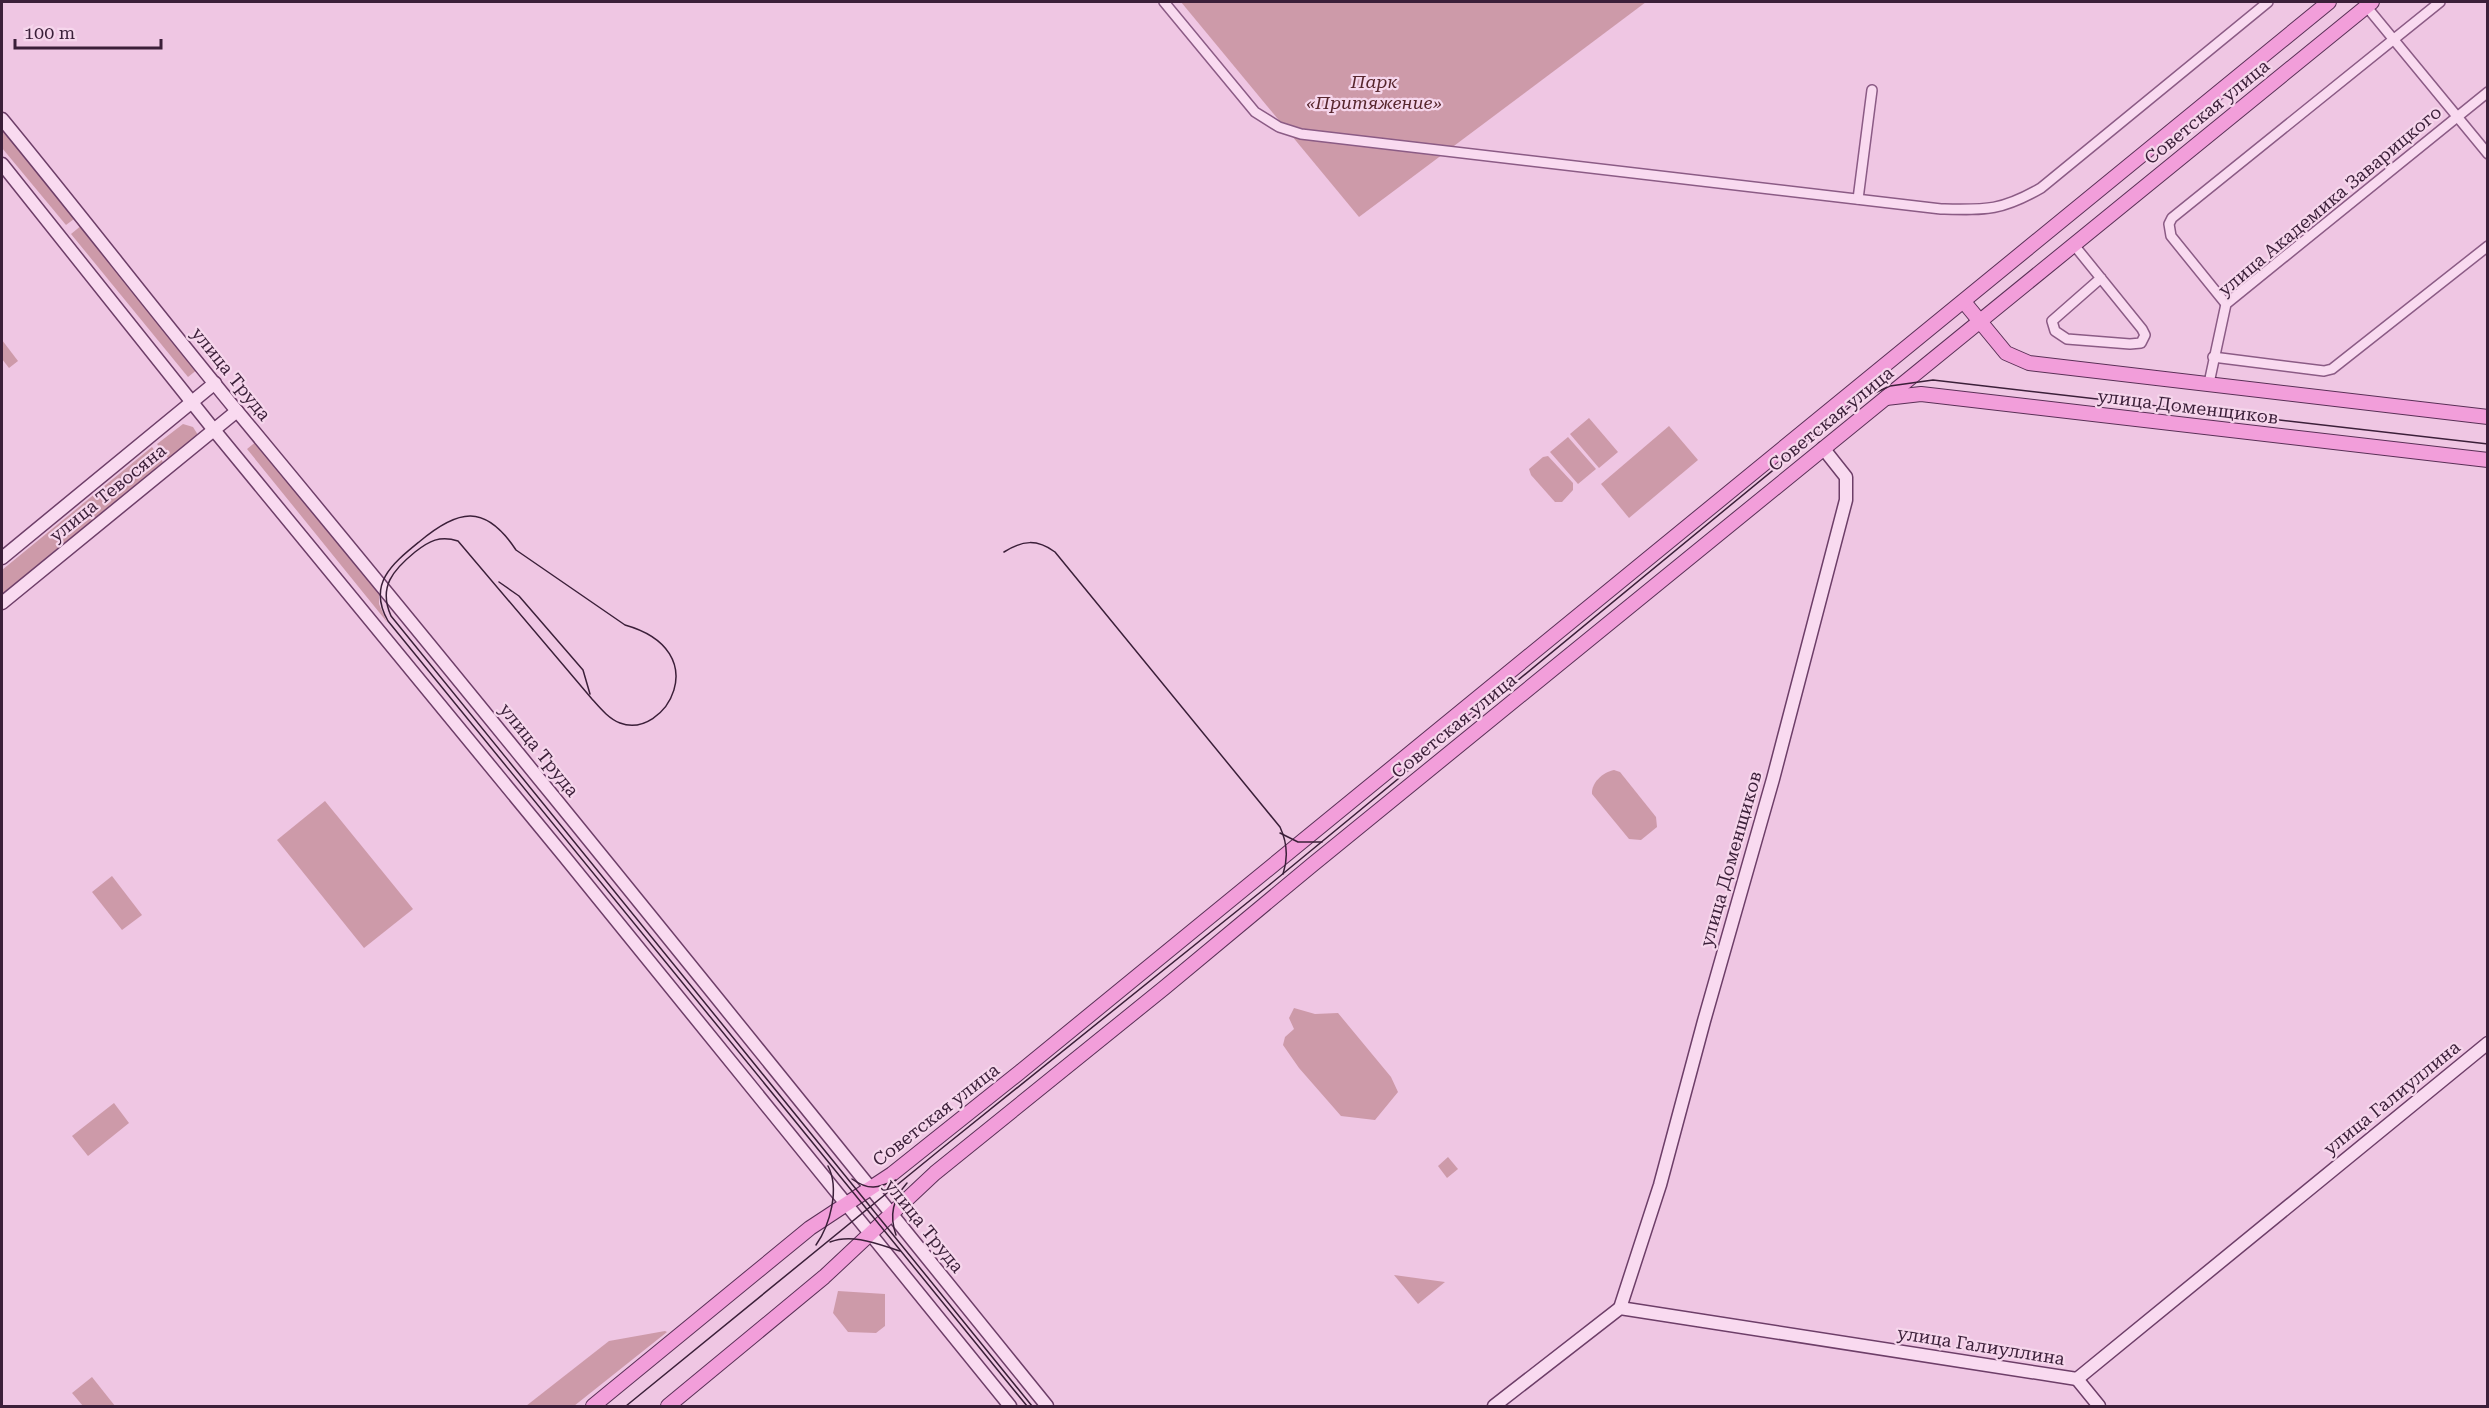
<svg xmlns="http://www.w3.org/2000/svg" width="2489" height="1408" font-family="'Roboto Serif',serif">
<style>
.green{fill:#cd9aa9}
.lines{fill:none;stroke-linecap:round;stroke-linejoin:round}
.street-casing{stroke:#8b5b85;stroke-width:12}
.secondary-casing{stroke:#6d3e68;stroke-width:15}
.primary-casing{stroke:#592f56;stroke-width:16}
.street{stroke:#f9daf0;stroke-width:9}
.secondary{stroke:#f9daf0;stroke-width:12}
.primary{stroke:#f29eda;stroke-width:14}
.tram{stroke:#3b1f39;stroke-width:1.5}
.labels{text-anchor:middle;stroke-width:4.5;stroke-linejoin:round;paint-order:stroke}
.park-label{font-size:18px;font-style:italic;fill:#57262d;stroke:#f6d6ec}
.street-label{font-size:18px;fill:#3b1f39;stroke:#f6d6ec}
</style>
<rect width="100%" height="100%" fill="#efc6e3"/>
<g class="green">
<path d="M1181 2H1646L1359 217Z"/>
<path d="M2 128 73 216 74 219 66 225 2 148Z"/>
<path d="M82 225 198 369 188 377 71 234Z"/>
<path d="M2 340 18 361 9 368 2 359Z"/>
<path d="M1589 418 1618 452 1599 468 1570 434Z"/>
<path d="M183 424 193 427 198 435 172 463 157 444Z"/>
<path d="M1669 426 1698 460 1629 518 1601 484Z"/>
<path d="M1568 437 1596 469 1578 484 1550 452Z"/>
<path d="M257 441 379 591V604L387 622 247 449Z"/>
<path d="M152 447 163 462 2 594V570Z"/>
<path d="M1548 456 1573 483V490L1562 502H1555L1531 475 1529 469 1543 457Z"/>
<path d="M1614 770 1620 772 1656 817 1657 827 1641 840 1629 839 1592 794C1591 783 1603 772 1614 770Z"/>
<path d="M325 801 413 909 364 948 277 840Z"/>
<path d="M112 876 142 915 122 930 92 892Z"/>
<path d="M1294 1008 1315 1014 1338 1013 1391 1077 1398 1092 1375 1120 1341 1116 1299 1068 1283 1045 1285 1037 1294 1029 1289 1018Z"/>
<path d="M114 1103 129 1123 88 1156 72 1136Z"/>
<path d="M1448 1157 1458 1169 1447 1178 1438 1166Z"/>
<path d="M1394 1275 1445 1282 1418 1304Z"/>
<path d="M838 1291 885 1294V1326L876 1333 848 1332 833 1313Z"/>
<path d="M665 1331 667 1332 574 1406H526L609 1341Z"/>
<path d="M92 1377 115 1406H83L72 1393Z"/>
</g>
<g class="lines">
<defs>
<g id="street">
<path d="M1164 2 1255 112 1279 127 1301 134 1941 209C1986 210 2001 211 2041 188L2268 2"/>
<path d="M2366 6 2488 154"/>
<path d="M1858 199 1872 90"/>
<path d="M2074 245 2142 329 2145 335 2141 343 2130 344 2067 339 2055 331 2052 321 2101 278"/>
<path d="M2226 304 2171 236 2169 224 2172 218 2440 2"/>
<path d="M2213 357 2324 371 2332 369 2488 246"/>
<path d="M2209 383 2226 304 2488 92"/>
</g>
<g id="secondary">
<path d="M2 119C81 215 157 314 237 411 510 740 778 1074 1047 1406"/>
<path d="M2 164 214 430 564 856 1010 1406"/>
<path d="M2 558 215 383"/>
<path d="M2 603 237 411"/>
<path d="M1620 1308 1660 1185 1704 1021 1773 779 1846 500V477L1823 448"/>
<path d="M2077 1379 2099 1406"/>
<path d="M1494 1406 1620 1308 2077 1379 2488 1043"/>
</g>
<g id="primary">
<path d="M1964 302 2006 353 2029 363 2488 417"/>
<path d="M1886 398 1921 394 2488 460"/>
<path d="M593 1406 810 1228 892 1174 1020 1072 2329 2"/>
<path d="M668 1406 824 1277 935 1173 1164 988 1312 865 2372 2"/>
</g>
</defs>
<use href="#street" class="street-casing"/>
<use href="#secondary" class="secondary-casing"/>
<use href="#primary" class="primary-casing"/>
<use href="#street" class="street"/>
<use href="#secondary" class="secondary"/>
<use href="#primary" class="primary"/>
<g class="tram">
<path d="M1004 552C1023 540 1037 539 1055 552L1280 827C1287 842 1288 859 1283 874"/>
<path d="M499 582 519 596 583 670 590 694"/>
<path d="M1280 833 1298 842H1322"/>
<path d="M852 1179C869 1191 878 1188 896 1180"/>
<path d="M896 1235C889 1215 893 1199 907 1183"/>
<path d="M830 1242C852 1233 878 1244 900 1251"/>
<path d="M816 1245C830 1225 840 1189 828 1166"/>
<path d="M626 1406 941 1149 1268 886 1857 401 1890 386 1933 380 2488 444"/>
<path d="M1027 1406 388 621C367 584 392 564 419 542 458 509 485 503 516 550L625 625C717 651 665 740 620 723 609 719 600 708 592 699L458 541C440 535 429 541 415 552 393 570 378 587 391 616L1032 1406"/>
</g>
</g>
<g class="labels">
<g class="park-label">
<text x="1374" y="88">Парк<tspan x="1374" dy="21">«Притяжение»</tspan></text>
</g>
<g class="street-label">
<text transform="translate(2207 112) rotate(-39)" y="6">Советская улица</text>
<text transform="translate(2330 201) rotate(-40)" y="6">улица Академика Заварицкого</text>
<text transform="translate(231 374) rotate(51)" y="6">улица Труда</text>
<text transform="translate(2188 407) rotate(7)" y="6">улица Доменщиков</text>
<text transform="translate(1831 419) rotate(-39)" y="6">Советская улица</text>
<text transform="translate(108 493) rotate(-39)" y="6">улица Тевосяна</text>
<text transform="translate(1454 726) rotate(-39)" y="6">Советская улица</text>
<text transform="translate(539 750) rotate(51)" y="6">улица Труда</text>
<text transform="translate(1731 859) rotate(-74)" y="6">улица Доменщиков</text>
<text transform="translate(2392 1098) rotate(-39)" y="6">улица Галиуллина</text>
<text transform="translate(936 1115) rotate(-38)" y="6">Советская улица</text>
<text transform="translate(924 1226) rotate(51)" y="6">улица Труда</text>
<text transform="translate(1981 1346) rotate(9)" y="6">улица Галиуллина</text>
</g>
</g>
<rect width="2489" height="1408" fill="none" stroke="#3b1f39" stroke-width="6"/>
<path d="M15 39v9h146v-9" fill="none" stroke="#3b1f39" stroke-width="3"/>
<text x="24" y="39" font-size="18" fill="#3b1f39" stroke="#f6d6ec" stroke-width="4.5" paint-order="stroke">100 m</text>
</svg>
